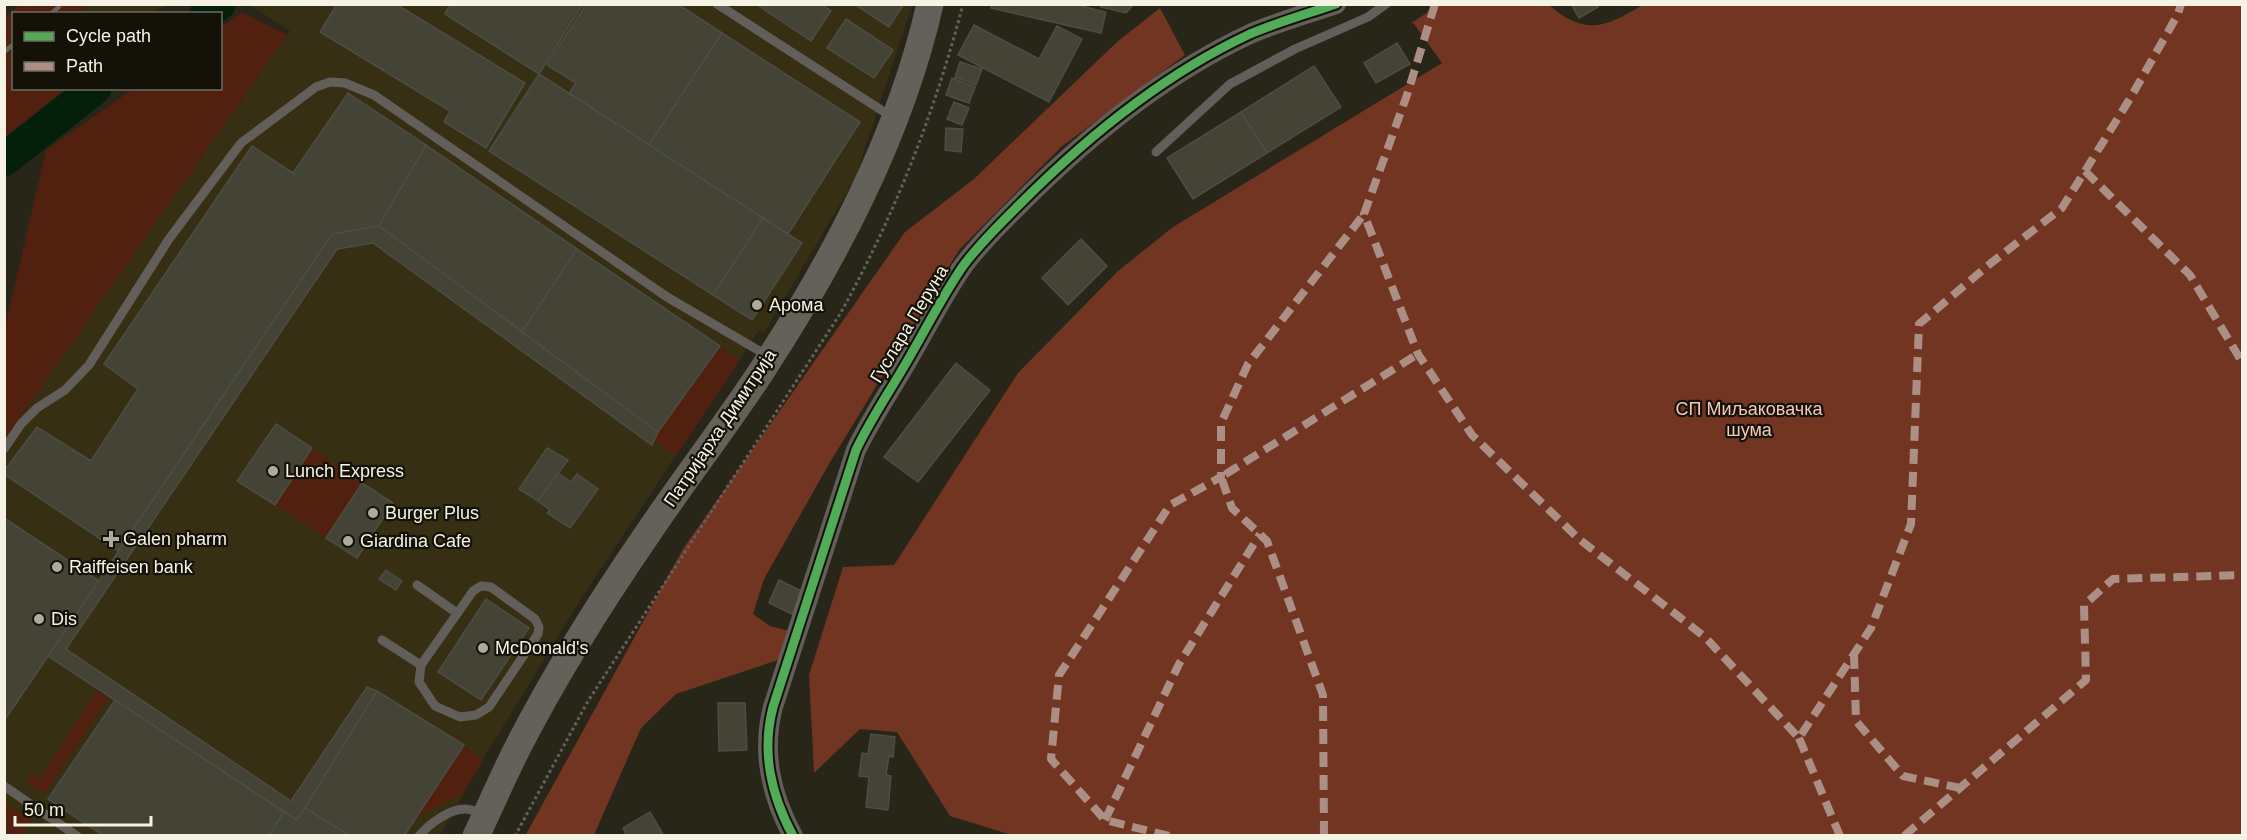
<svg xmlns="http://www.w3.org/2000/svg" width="2247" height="840" font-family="Arial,sans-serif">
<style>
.built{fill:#362f14}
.green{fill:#51200e}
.forest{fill:#723521}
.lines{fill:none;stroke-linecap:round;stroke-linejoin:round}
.river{stroke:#04200b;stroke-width:33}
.building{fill:#434435;stroke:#4d4d43;stroke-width:1.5}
.path{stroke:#64605a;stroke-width:3;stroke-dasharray:3 3;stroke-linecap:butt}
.lane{stroke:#625f5a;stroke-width:9}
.street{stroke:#625f5a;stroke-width:20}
.secondary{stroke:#64615a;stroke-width:27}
.rail{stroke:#65635c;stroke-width:4.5;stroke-dasharray:12 6;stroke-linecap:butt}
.quiet{stroke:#ac8f84;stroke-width:8;stroke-dasharray:15 8;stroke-linecap:butt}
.cycleway-casing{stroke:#141208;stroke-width:13}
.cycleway{stroke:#51ab58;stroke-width:9}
.poi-dot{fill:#aeab9e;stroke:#141208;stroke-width:2}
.labels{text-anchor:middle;stroke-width:4.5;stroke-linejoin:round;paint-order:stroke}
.poi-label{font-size:18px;fill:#f6f3e5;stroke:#141208;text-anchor:start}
.street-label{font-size:18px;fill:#f6f3e5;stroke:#141208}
.park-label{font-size:18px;fill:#f3c8bb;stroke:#141208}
</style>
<rect width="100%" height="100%" fill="#282519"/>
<g class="built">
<path d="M89 5H167L152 13 76 14Z"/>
<path d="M250 5H912L855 179 764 333 759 330 586 591 488 751 440 835 5 836V439L290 31Z"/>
</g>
<g class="green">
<path d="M21 4 89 5 76 13 14 14V88L65 89 5 137V17Z"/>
<path d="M242 12 287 35 5 439V327L46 150 133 89 220 88 221 27Z"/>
<path d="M720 346 740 360 676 456 653 440Z"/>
<path d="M312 448 362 483 326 538 275 505Z"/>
<path d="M97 690 109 698 45 793 30 785 28 779 30 772 40 779Z"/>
<path d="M464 745 483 760 463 793 416 818Z"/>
<path d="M5 803 32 820 23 832 29 835H5Z"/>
</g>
<g class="forest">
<path d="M1644 4 2242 5V835L1015 836 950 816 897 732 860 729 814 773 809 675 843 567 894 565 1018 373 1118 271 1173 227 1442 63 1414 24 1411 23 1439 5H1549C1585 36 1605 28 1644 4Z"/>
<path d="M1160 8 1185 55 1061 147 959 250 829 464 764 579 753 614 770 626 789 631 781 659 676 694 641 728 594 835 525 836 683 549 905 232 974 179 1117 42Z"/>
</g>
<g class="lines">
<g class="river">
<path d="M206 14 219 4"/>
<path d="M4 160 95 88"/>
</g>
</g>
<g class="building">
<path d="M337 4H396L525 83 486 148 444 122 450 111 320 32Z"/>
<path d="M450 4H583L539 74 445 14Z"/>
<path d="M586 4H678L722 33 649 145 569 93 576 83 547 65Z"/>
<path d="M756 4H821L831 11 811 41Z"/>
<path d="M854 4H904L889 27Z"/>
<path d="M992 4H1073L1106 12 1101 33 991 8Z"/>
<path d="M1103 4H1134L1126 13 1101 7Z"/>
<path d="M1571 4H1596L1598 7 1579 18Z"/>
<path d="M846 19 893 50 874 78 827 48Z"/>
<path d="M974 25 1039 59 1057 26 1082 39 1049 102 958 55Z"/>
<path d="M722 33 860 122 788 234 649 145Z"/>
<path d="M1397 43 1410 64 1376 83 1364 63Z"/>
<path d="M960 62 982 69 976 85 955 77Z"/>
<path d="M1314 66 1341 107 1267 153 1241 112Z"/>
<path d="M539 74 763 218 713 295 489 151Z"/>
<path d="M952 78 975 87 969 103 946 95Z"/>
<path d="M348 93 426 145 379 226 332 234 118 551 4 474V471L37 427 91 461 138 389 104 364 252 146 293 173Z"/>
<path d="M954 102 969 108 962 125 947 119Z"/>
<path d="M1241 112 1267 153 1193 199 1167 158Z"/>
<path d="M946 128 963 129 961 152 945 150Z"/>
<path d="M426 145 577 249 522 332 379 226Z"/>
<path d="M763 218 802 243 752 320 713 295Z"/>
<path d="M379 226 658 432 652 445 373 243 337 249 66 649 291 801 367 687 377 691 297 820 48 656 332 234Z"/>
<path d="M1081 239 1107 266 1068 305 1042 278Z"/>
<path d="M577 249 720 346 658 432 522 332Z"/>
<path d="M956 363 990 390 918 482 884 457Z"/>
<path d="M276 424 312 448 275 505 237 481Z"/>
<path d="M547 448 568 460 538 501 519 489Z"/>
<path d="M558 473 571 482 577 474 598 489 570 528 547 513 550 510 538 501Z"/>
<path d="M362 483 393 503 357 558 326 538Z"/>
<path d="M4 518 99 581 4 721Z"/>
<path d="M386 570 402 581 396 590 379 579Z"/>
<path d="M779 580 802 591 792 614 769 603Z"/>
<path d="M486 599 529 628 481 700 438 672Z"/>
<path d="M377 691 464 745 404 836H350L305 808Z"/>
<path d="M115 700 284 812 269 836H104L48 799Z"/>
<path d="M718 703H745L747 750 719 751Z"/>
<path d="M871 734 895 737 893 757 889 756 886 775 891 776 888 810 866 807 869 777 859 776 862 753 868 754Z"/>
<path d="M305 808 350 836H269L284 812 297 820Z"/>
<path d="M650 812 664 836H627L623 828Z"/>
</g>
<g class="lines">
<path class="path" d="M515 836 588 701 840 314C894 217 935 112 963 4"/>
<g class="lane">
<path d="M717 4 892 117"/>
<path d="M1156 152 1230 84 1295 49 1368 17 1386 4"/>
<path d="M4 449 21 424 37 408 65 390 89 365 169 239 241 143 316 87 330 82 345 83 374 95 667 297 768 356"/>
<path d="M417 585 457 613"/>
<path d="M481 586 491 587 535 619 539 627 538 634 489 707 476 715 460 717 435 706 419 682 421 665 473 591Z"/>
<path d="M382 640 421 665"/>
<path d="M4 786 77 836"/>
<path d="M419 836C429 824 449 809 465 809 471 809 477 812 484 814"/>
</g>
<path class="street" d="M793 836C771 795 761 753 773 707L856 450C869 423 884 400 899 375 921 339 939 301 963 266 980 243 1001 223 1021 203 1088 136 1164 74 1250 34 1278 22 1307 14 1336 4"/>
<path class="secondary" d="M476 836C491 805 504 774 519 745 556 673 600 603 646 536 683 481 724 428 761 372 834 260 900 136 930 4"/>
<g class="rail">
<path d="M51 14 62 4"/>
<path d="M4 52 14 44"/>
</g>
<g class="quiet">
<path d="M1435 4 1407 95 1364 214 1418 354 1472 435 1579 539 1705 637 1799 738 1871 628 1911 524 1919 324 1991 263 2062 208 2131 97 2178 14 2181 4"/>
<path d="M2085 171 2190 275 2242 362"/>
<path d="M1854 654 1856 721 1903 776 1960 788"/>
<path d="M1799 738 1840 836"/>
<path d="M1105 820 1179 664 1260 534"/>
<path d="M1169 836 1105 820 1051 759 1059 675 1170 505 1221 477V423L1248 364 1364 214"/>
<path d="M1324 836 1323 695 1267 541 1232 508 1221 477 1418 354"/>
<path d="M1904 836 2086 680 2084 605 2113 579 2242 575"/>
</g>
<defs>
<path id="cycleway" d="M793 836C771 795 761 753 773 707L856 450C869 423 884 400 899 375 921 339 939 301 963 266 980 243 1001 223 1021 203 1088 136 1164 74 1250 34 1278 22 1307 14 1336 4"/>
</defs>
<use href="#cycleway" class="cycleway-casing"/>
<use href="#cycleway" class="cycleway"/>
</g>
<g class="poi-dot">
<circle cx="757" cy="305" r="6"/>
<circle cx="273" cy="471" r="6"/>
<circle cx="373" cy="513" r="6"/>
<path d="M108 530h6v6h6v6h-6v6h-6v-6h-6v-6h6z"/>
<circle cx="348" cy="541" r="6"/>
<circle cx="57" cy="567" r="6"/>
<circle cx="39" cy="619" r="6"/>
<circle cx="483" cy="648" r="6"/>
</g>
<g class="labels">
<g class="poi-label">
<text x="769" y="311">Арома</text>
<text x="285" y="477">Lunch Express</text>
<text x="385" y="519">Burger Plus</text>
<text x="123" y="545">Galen pharm</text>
<text x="360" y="547">Giardina Cafe</text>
<text x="69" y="573">Raiffeisen bank</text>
<text x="51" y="625">Dis</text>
<text x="495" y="654">McDonald's</text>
</g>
<g class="street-label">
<text transform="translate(909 324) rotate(-59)" y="6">Гуслара Перуна</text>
<text transform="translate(720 428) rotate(-56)" y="6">Патријарха Димитрија</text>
</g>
<g class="park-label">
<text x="1749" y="415">СП Миљаковачка<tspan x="1749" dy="21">шума</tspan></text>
</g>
</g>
<rect width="2247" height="840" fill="none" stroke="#f6f3e5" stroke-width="12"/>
<rect x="12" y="12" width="210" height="78" fill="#141208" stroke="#6e6c60" stroke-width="1.5"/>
<rect x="24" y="32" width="30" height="9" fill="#51ab58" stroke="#6e6c60" stroke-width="1.5"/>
<text x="66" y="42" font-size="18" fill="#f6f3e5">Cycle path</text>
<rect x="24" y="62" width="30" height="9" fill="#ac8f84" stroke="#6e6c60" stroke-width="1.5"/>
<text x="66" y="72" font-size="18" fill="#f6f3e5">Path</text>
<path d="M15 816v9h136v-9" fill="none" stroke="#f6f3e5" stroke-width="3"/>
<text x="24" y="816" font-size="18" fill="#f6f3e5" stroke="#141208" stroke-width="4.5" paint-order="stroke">50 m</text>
</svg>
